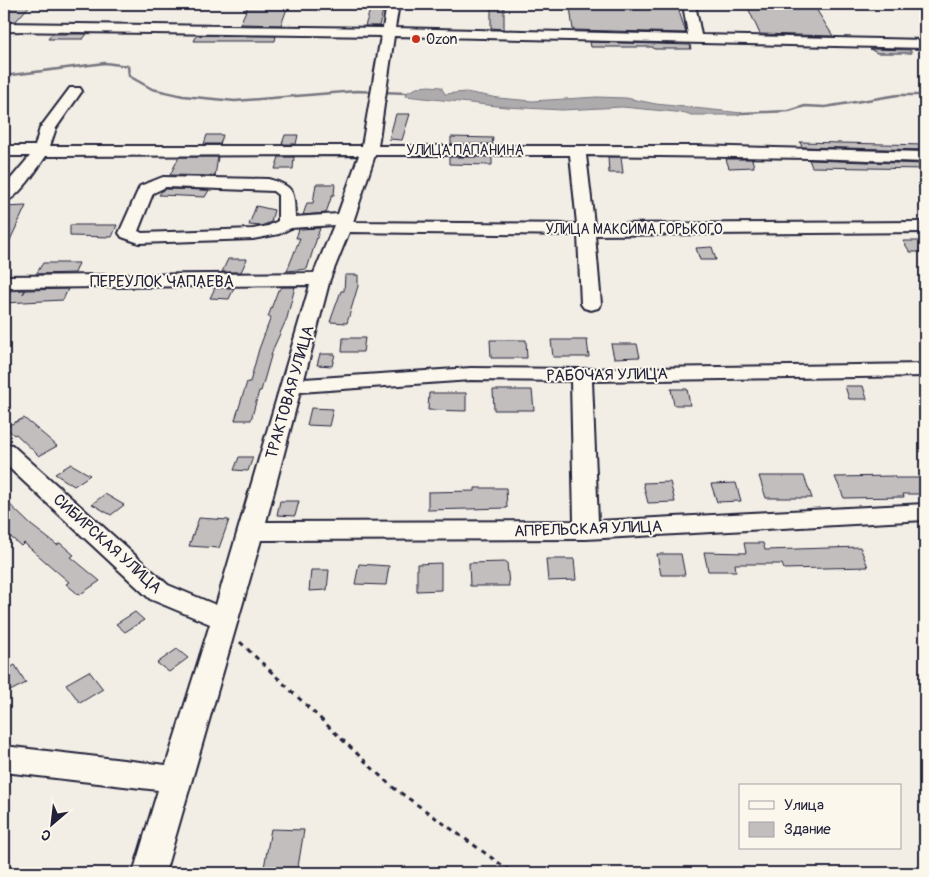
<svg xmlns="http://www.w3.org/2000/svg" width="929" height="877" font-family="Pangolin,sans-serif">
<style>
.water{fill:#aeabad;stroke:#76747f}
.lines{fill:none;stroke-linecap:round;stroke-linejoin:round}
.stream{stroke:#76747f;stroke-width:2.5}
.building{fill:#c2bebe;stroke:#22223b}
.minor-casing{stroke:#22223b;stroke-width:4}
.path{stroke:#22223b;stroke-width:3;stroke-dasharray:5 5;stroke-linecap:butt}
.minor{fill:#fbf7ec;fill-rule:evenodd}
.poi-dot{fill:#c8321e;stroke:#fbf7ec;stroke-width:2}
.labels{text-anchor:middle;stroke-width:4;stroke-linejoin:round;paint-order:stroke}
.far-poi-label{font-size:14px;fill:#22223b;stroke:#fbf7ec;text-anchor:start}
.far-street-label{font-size:14px;fill:#22223b;stroke:#fbf7ec}
.street-label{font-size:16px;fill:#22223b;stroke:#fbf7ec}
</style>
<rect width="100%" height="100%" fill="#f2eee5"/>
<filter id="ink" filterUnits="userSpaceOnUse"><feTurbulence type="fractalNoise" baseFrequency=".02" numOctaves="2"/><feDisplacementMap in="SourceGraphic" scale="10" xChannelSelector="R" yChannelSelector="G"/><feConvolveMatrix kernelMatrix="1 2 1 2 8 2 1 2 1" color-interpolation-filters="sRGB"/></filter>
<g filter="url(#ink)">
<path class="water" d="M429 86 441 87 445 94 466 92 498 98 532 101 597 97 626 98 656 104 742 113 738 115H691L686 113 622 107 562 110 506 107 405 96 406 93 419 87Z"/>
<g class="lines">
<g class="stream">
<path d="M4 76 105 63 128 66 129 76 152 89 183 96 235 101 356 91 406 93"/>
<path d="M742 113 789 111 805 106 825 107 898 95H925"/>
</g>
</g>
<g class="building">
<path d="M13 4H31L16 21H4V15Z"/>
<path d="M248 6H288L281 25 240 24Z"/>
<path d="M371 7H384L379 26H365Z"/>
<path d="M491 7H504V29L491 28Z"/>
<path d="M570 7 678 8 686 33 573 30Z"/>
<path d="M748 8 816 9 833 36 760 34Z"/>
<path d="M52 34H87L83 39H48Z"/>
<path d="M197 35 276 36 275 41H194Z"/>
<path d="M590 42 690 45 691 49H654L653 47H591Z"/>
<path d="M870 49 910 50 912 53H877Z"/>
<path d="M396 114H410L402 140 389 139Z"/>
<path d="M207 135H223L220 144H204Z"/>
<path d="M285 135H298L296 144H282Z"/>
<path d="M451 137 493 138 492 144H451Z"/>
<path d="M800 142 925 145V150L802 147Z"/>
<path d="M179 157H218L215 176 170 175Z"/>
<path d="M279 157H294L293 169H275Z"/>
<path d="M449 157H492V165L449 164Z"/>
<path d="M608 157H621L623 173H609Z"/>
<path d="M726 159H752L754 167 729 168Z"/>
<path d="M809 160 925 164V169L812 167Z"/>
<path d="M316 184H335L334 195H332L326 213 303 215 307 203H313Z"/>
<path d="M166 189 209 190 205 197 159 195 162 191Z"/>
<path d="M26 206 4 253V207Z"/>
<path d="M256 206 274 210 271 222 261 226 249 225Z"/>
<path d="M70 225H117L112 237 70 236Z"/>
<path d="M320 228 307 269 287 271 300 238H296L299 229Z"/>
<path d="M903 241H919L925 252H910Z"/>
<path d="M712 247 716 260H700L696 248Z"/>
<path d="M228 259H247L241 272H222Z"/>
<path d="M43 263H79L75 273 36 274Z"/>
<path d="M345 275H358V286L347 323 330 322 341 291H344Z"/>
<path d="M282 287H295L287 318 273 349 261 391H259L251 420H235L247 382H250L259 349 271 317H268L278 290H280Z"/>
<path d="M215 288H234L229 299 210 298Z"/>
<path d="M68 289 63 300 4 303 6 291 25 290 23 294 26 290Z"/>
<path d="M343 338H365L363 352H342Z"/>
<path d="M490 340H526L527 358H491Z"/>
<path d="M551 340H587L589 357H553Z"/>
<path d="M611 344H637L640 357 614 358Z"/>
<path d="M320 354H335L332 366 317 365Z"/>
<path d="M845 386H863L867 399H849Z"/>
<path d="M671 389H687L690 405H674Z"/>
<path d="M493 390H532L534 410H494Z"/>
<path d="M429 393H466V411L428 410Z"/>
<path d="M311 408 333 409 329 426 307 425Z"/>
<path d="M24 418 49 439 57 446 39 456 16 434 14 435 5 427Z"/>
<path d="M239 457H253L248 471 234 470Z"/>
<path d="M71 464 90 475 74 486 55 474Z"/>
<path d="M759 476H804L812 498H766Z"/>
<path d="M894 476 895 478H925V494H903L904 497 844 498 835 477Z"/>
<path d="M670 482 675 502 648 503 643 483Z"/>
<path d="M736 483 741 501 717 502 711 484Z"/>
<path d="M475 488H506L507 508 428 510V492L475 491Z"/>
<path d="M105 494 124 505 111 515 92 504Z"/>
<path d="M4 499 31 525 57 545 60 543 74 555 71 557 100 581 79 595 66 584 69 582 24 543 21 546 4 531Z"/>
<path d="M280 501H299L295 516 277 515Z"/>
<path d="M199 518 229 520 219 548 189 546Z"/>
<path d="M744 543H763L765 550 860 547 868 567 784 569 782 564H735L736 571H708L704 552 746 553Z"/>
<path d="M657 554H681L685 575H661Z"/>
<path d="M546 559H574L576 580 548 581Z"/>
<path d="M507 562 509 586H470L469 563Z"/>
<path d="M441 563V590L417 591V564Z"/>
<path d="M359 564 389 566 386 585 355 584Z"/>
<path d="M311 570H329L327 590 309 591Z"/>
<path d="M135 612 144 620 125 632 116 624Z"/>
<path d="M177 649 188 658 169 672 157 663Z"/>
<path d="M15 665 26 683 4 694V671Z"/>
<path d="M89 671 103 689 80 703 66 684Z"/>
<path d="M271 829 304 830 297 873H263Z"/>
</g>
<g class="lines">
<defs>
<path id="minor" d="M387 4H399L395 28 688 35 683 4H695L701 35 925 40V48L394 36 378 146H695L925 152V162L810 158 586 155 594 224 925 222V232L595 235 601 304 598 308 591 310 584 308 581 304 578 235 349 232 330 279 304 379 471 368 581 369 925 364V376L592 381 598 521 925 504V520L586 539 261 540 165 873H133L158 790 4 772V746L166 765 210 624 150 599 4 463V443L12 445 168 585 216 605 310 285 4 288V276L314 273 334 225 291 228 279 234 253 239 139 243 122 237 119 233 140 186 163 177 268 179C295 186 294 192 295 217L338 214 359 155 46 156C37 169 19 198 4 202V187L30 156H4V146H35L40 128 70 88H80L82 91 56 128 50 146H362L381 36 4 31V23L383 28ZM375 155H570L577 224 353 222ZM166 187 273 191 278 195V221L268 226 253 229 142 233 138 231 153 193ZM471 380 571 381 574 521 266 522 300 392Z"/>
</defs>
<use href="#minor" class="minor-casing"/>
<path class="path" d="M240 642 391 786 513 873"/>
<use href="#minor" class="minor"/>
</g>
</g>
<circle class="poi-dot" cx="416" cy="39" r="5"/>
<g class="labels">
<g class="far-poi-label">
<text x="426" y="44">Ozon</text>
</g>
<g class="far-street-label">
<text x="465" y="155">УЛИЦА ПАПАНИНА</text>
<text x="634" y="234">УЛИЦА МАКСИМА ГОРЬКОГО</text>
</g>
<g class="street-label">
<text x="162" y="287">ПЕРЕУЛОК ЧАПАЕВА</text>
<text transform="translate(607 374) rotate(-1)" y="6">РАБОЧАЯ УЛИЦА</text>
<text transform="translate(289 392) rotate(-74)" y="6">ТРАКТОВАЯ УЛИЦА</text>
<text transform="translate(588 528) rotate(-2)" y="6">АПРЕЛЬСКАЯ УЛИЦА</text>
<text transform="translate(108 543) rotate(42)" y="6">СИБИРСКАЯ УЛИЦА</text>
</g>
</g>
<rect width="929" height="877" fill="none" stroke="#fbf7ec" stroke-width="20"/>
<rect x="10" y="10" width="909" height="857" fill="none" stroke="#22223b" stroke-width="2" filter="url(#ink)"/>
<rect x="739" y="784" width="162" height="65" fill="#fbf7ec" stroke="#a4a2a5"/>
<rect x="749" y="801" width="25" height="8" fill="#fbf7ec" stroke="#a4a2a5"/>
<text x="784" y="810" font-size="15" fill="#22223b">Улица</text>
<rect x="749" y="822" width="25" height="15" fill="#c2bebe" stroke="#a4a2a5"/>
<text x="784" y="834" font-size="15" fill="#22223b">Здание</text>
<g transform="translate(52 824) rotate(208)" stroke="#fbf7ec" stroke-width="4" paint-order="stroke">
<path d="M0-4L9 19L0 12L-9 19Z" fill="#22223b"/>
<text y="-8" font-size="14" font-weight="bold" text-anchor="middle" fill="#22223b">С</text>
</g>
</svg>
